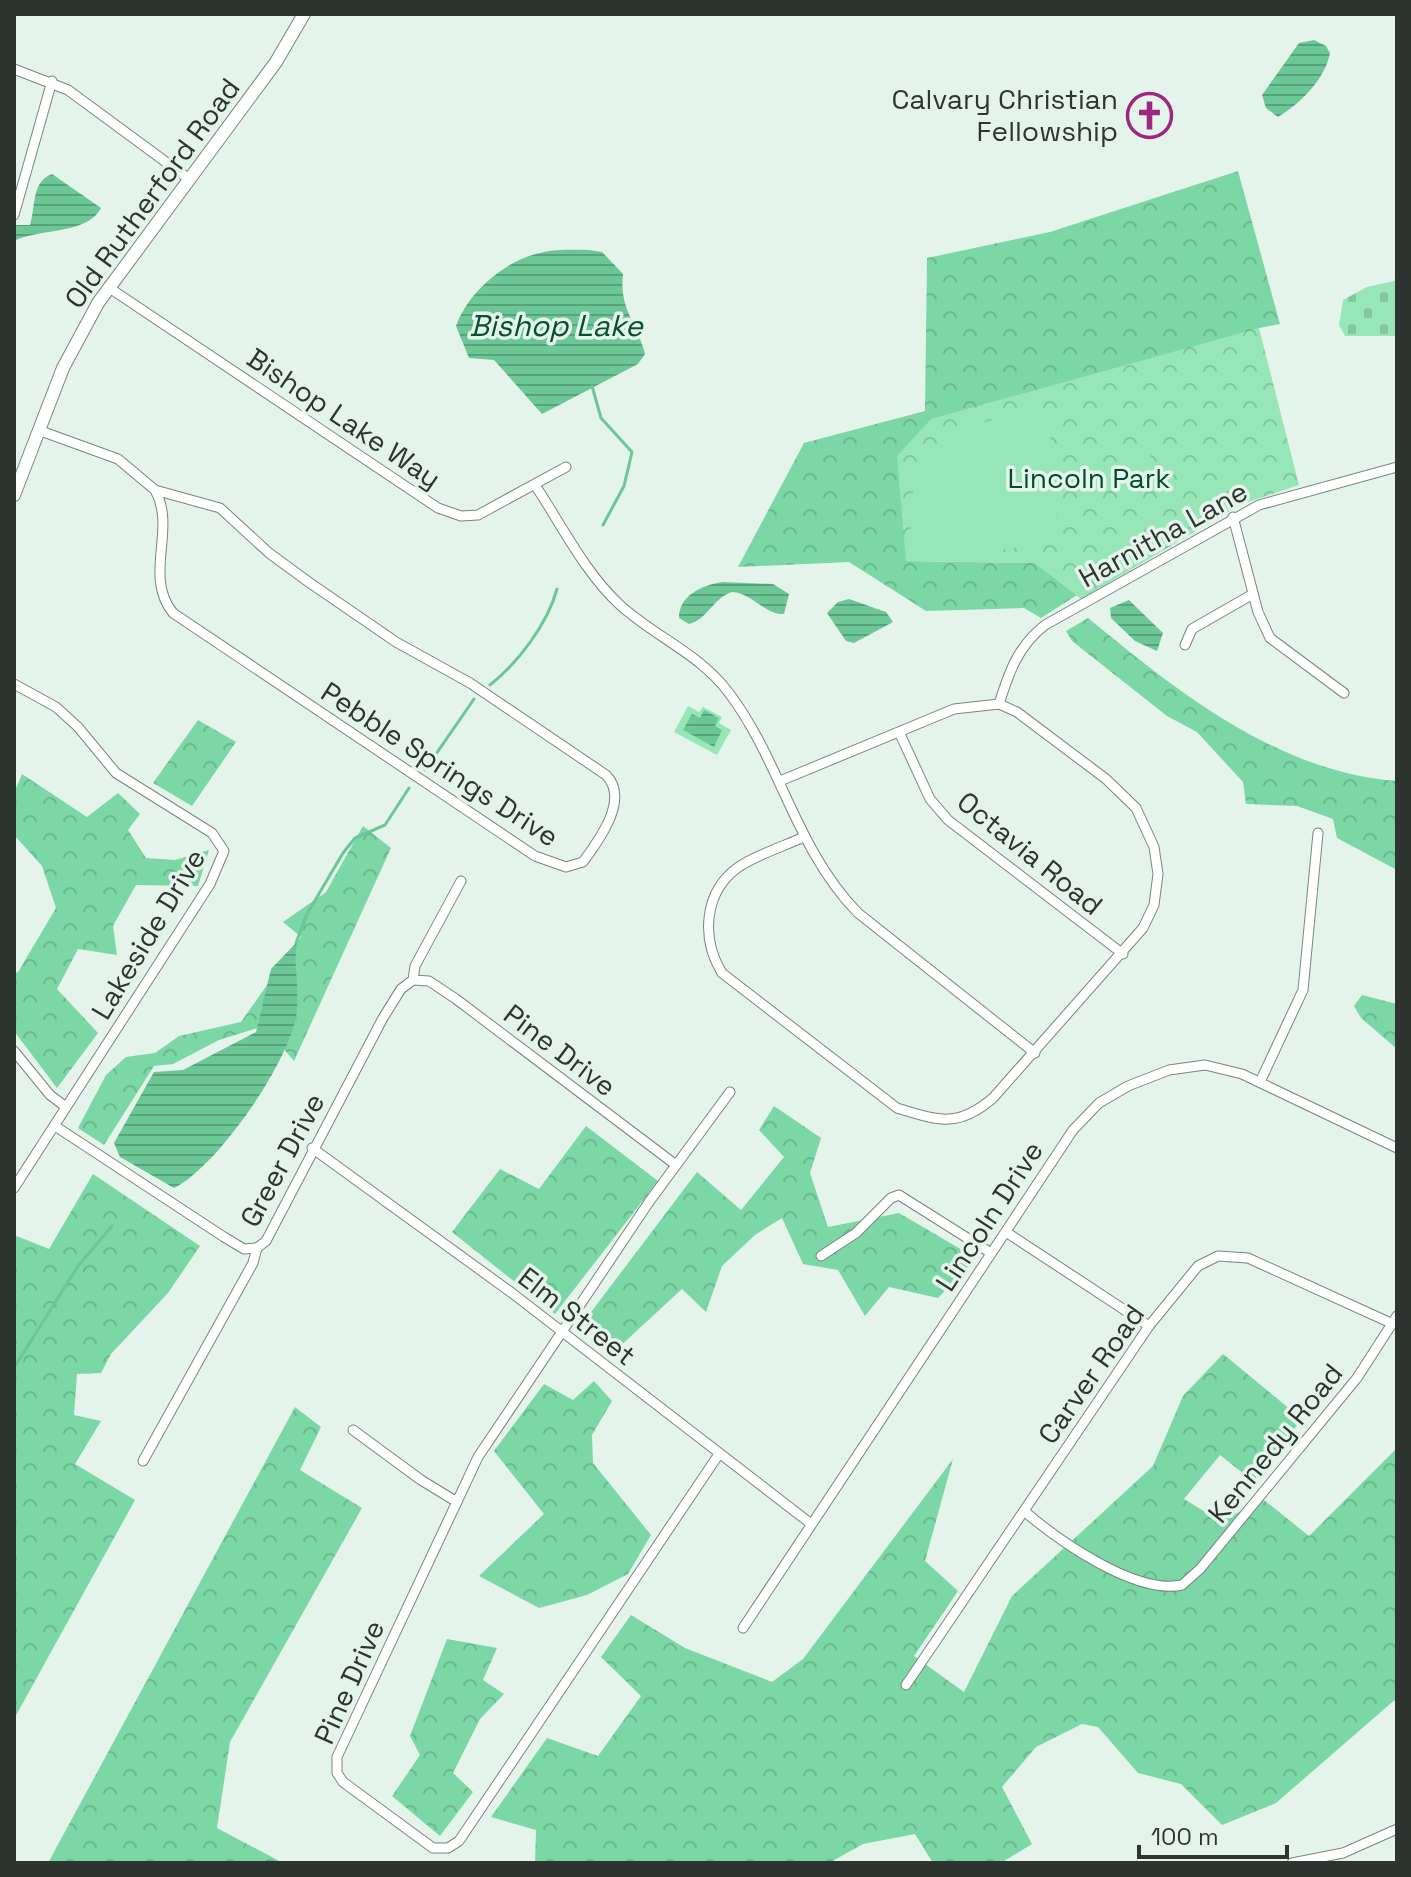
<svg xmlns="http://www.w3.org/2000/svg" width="1411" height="1877" font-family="'Space Grotesk',sans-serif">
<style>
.forest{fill:url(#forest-crowns)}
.cemetery{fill:url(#cemetery-stones)}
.park{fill:url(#park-crowns)}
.pitch{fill:#96e6b8}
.water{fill:url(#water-rules)}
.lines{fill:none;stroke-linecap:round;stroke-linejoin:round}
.stream{stroke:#6cc796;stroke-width:3}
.street-casing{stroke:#78867d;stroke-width:11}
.secondary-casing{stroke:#78867d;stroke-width:14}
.street{stroke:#fff;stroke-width:9}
.secondary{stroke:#fff;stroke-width:12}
.labels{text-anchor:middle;stroke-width:7;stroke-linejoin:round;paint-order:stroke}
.poi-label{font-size:28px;fill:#2e3430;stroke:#e4f4ea;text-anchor:end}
.street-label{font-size:28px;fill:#2e3430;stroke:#e4f4ea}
.park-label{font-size:28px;fill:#004c2d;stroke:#e4f4ea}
.water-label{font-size:30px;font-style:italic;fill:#045031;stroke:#e4f4ea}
</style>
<defs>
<pattern id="forest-crowns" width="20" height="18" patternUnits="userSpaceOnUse" patternTransform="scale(2)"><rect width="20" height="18" fill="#7bd7a5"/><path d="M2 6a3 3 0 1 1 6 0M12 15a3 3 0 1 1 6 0" fill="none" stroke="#6bb98e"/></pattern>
<pattern id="cemetery-stones" width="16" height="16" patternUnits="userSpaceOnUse" patternTransform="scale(2)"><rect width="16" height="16" fill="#96e6b8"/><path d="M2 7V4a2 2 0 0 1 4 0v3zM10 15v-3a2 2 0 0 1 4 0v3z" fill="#82c69e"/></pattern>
<pattern id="park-crowns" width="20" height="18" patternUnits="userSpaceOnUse" patternTransform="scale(2)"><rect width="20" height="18" fill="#96e6b8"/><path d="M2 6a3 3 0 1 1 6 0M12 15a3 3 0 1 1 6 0" fill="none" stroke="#82c69e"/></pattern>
<pattern id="water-rules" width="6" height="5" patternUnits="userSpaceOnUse" patternTransform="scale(2)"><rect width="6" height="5" fill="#6cc796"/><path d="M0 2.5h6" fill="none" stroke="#59a27b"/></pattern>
</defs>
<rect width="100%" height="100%" fill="#e4f4ea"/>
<g class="forest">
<path d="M1238 171 1280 324 1259 328 906 561 1035 563 1077 595 1041 618 1024 608 926 611 849 562 738 567 804 443 925 411 927 258 1050 232Z"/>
<path d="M1088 618C1178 692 1277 772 1397 781V870L1337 838 1333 819 1297 806 1246 804 1243 782 1197 732 1167 716 1072 641 1066 631Z"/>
<path d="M198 720 236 742 192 806 153 783Z"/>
<path d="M22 774 87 817 118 793 140 814 128 830 146 858 175 860 209 850 198 886 136 885 113 926 117 955 78 949 57 989 98 1033 57 1088 14 1031V973L18 972 56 908 42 866 14 835V793Z"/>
<path d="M363 826 391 848 294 1061 264 1026 219 1040 173 1064 154 1066 104 1145 78 1128 106 1075 126 1057 155 1053 179 1036 241 1022 301 937 283 922 326 892Z"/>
<path d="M1362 995 1397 1004V1049L1361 1018 1354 1006Z"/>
<path d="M774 1106 821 1138 810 1173 828 1227 899 1213 976 1258 938 1298 889 1287 865 1316 838 1270 803 1264 782 1218 755 1235 722 1266 706 1312 682 1289 617 1349 585 1320 697 1172 741 1210 784 1157 759 1130Z"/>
<path d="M586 1126 658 1181 555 1314 452 1232 500 1169 539 1189Z"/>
<path d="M93 1174 200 1246 168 1293 111 1354 101 1373 77 1374 74 1415 101 1421 75 1464 135 1500 14 1719V1235L49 1249Z"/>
<path d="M1223 1354 1302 1419 1253 1481 1220 1455 1184 1499 1220 1521 1264 1500 1309 1536 1397 1448V1698L1276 1803 1222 1825 1181 1784 1138 1773 1098 1727 1082 1724 1036 1747 1002 1787 1032 1844 1001 1863H933L915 1834 863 1844 829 1863H535L536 1830 491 1817 547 1738 598 1756 641 1696 601 1657 631 1615 685 1648 772 1682 803 1659 953 1459 925 1561 958 1591 914 1656 964 1692 1012 1596 1153 1466 1183 1396Z"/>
<path d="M594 1381 612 1401 592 1435 593 1463 651 1535 628 1574 587 1595 539 1608 479 1576 544 1514 494 1451 544 1384 573 1400Z"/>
<path d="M295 1407 321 1427 300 1470 362 1508 230 1742 217 1828 283 1863H48Z"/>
<path d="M447 1639 497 1648 483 1680 504 1694 480 1719 453 1773 473 1792 440 1836 392 1796 420 1755 410 1736Z"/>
</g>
<path class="cemetery" d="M1397 276V336H1345L1339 325 1343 300 1367 287 1394 281Z"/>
<path class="park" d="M1259 328 1299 485 1242 504 1081 599 1035 563 906 561 897 456 931 419Z"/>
<g class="pitch">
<path d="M1036 407 1049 420 1058 535 1050 545 914 557 908 506 922 468 976 425Z"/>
<path d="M1148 447 1157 480 1135 486 1126 453Z"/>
<path d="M688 706 699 712 703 707 722 717 719 723 731 730 717 755 674 732Z"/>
</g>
<g class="water">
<path d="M1314 40 1326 46 1330 53C1325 79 1301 103 1278 117L1266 108 1262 95 1299 43Z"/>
<path d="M52 174 101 208C87 235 39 228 14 241V225H30C36 206 31 182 52 174Z"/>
<path d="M589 250 602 252 623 274C619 310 637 322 645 354L638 364 542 414 494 360 469 358 456 326C468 292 506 259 544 252 558 249 574 250 589 250Z"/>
<path d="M722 582 773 584 789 594 784 614C765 615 752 593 732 592 713 598 707 620 689 624L679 618C679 595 703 585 722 582Z"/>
<path d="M849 599 886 612 893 622 854 643 846 641 827 613 838 602Z"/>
<path d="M1129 600 1163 633 1157 651 1135 641 1111 618 1110 608Z"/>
<path d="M704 710 719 718 715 726 722 730 714 747 683 730 692 714 700 718Z"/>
<path d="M296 943C294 968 300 993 296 1017 287 1065 217 1167 174 1188L120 1157 114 1143 154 1072 183 1070 256 1032 271 969Z"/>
</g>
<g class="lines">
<g class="stream">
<path d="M592 386 601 418 632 452 624 486 603 525"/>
<path d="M490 685C518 663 548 623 557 589"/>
<path d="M425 770 474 699"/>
<path d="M296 943 307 914 343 853 355 838 385 825 409 788"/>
<path d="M14 1368 78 1266 112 1226"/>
</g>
<defs>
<g id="street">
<path d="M14 69 68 90 189 179"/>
<path d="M14 215 52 81"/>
<path d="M108 287 438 508 461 516 478 515 566 467"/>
<path d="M38 430 118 459 155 490 220 508 269 553 310 583 396 642 470 683 606 775C630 799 599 840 583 862L566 867 535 856 173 613C143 576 177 529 155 490"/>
<path d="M535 485C561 524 585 573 620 605 655 637 699 653 729 693 781 762 796 850 858 913L1035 1053"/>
<path d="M1233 517 1258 612 1270 638 1344 693"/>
<path d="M1185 645 1192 629 1253 594"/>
<path d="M14 684 56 707 78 727 116 773 212 833 224 851 210 884 14 1188"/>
<path d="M999 704C1009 672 1018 646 1045 625L1259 505 1397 467"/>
<path d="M900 734 930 799 948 820 1123 954"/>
<path d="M780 781 954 709 999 704 1017 712 1106 779 1136 808 1154 847 1158 874 1154 905 1143 928 993 1098C958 1128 939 1121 897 1108L722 973C701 939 703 891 740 866 759 854 784 846 804 837"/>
<path d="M413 980 429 981 456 999 676 1165"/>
<path d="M14 1051 50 1095 66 1107"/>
<path d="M1260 1082 1303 990 1318 833"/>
<path d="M55 1126 224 1237 244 1249 257 1248"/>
<path d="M312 1148 512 1293 810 1523"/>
<path d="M1006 1232 1149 1326"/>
<path d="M821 1256 856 1233 891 1198 899 1195 991 1253"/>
<path d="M353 1430 421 1480 457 1502"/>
<path d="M719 1454 459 1841 448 1848H433L343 1782 337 1773V1757L478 1457 649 1202 730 1092"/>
<path d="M143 1461 253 1263 257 1248 266 1241 383 1018 401 989 413 980 415 966 461 881"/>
<path d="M1024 1511C1058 1540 1135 1595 1182 1585L1200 1569 1357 1378 1397 1316"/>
<path d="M743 1628 1073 1130 1099 1103 1128 1086 1169 1070 1205 1065 1242 1074 1397 1148"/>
<path d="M906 1685 1149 1326 1198 1266 1218 1256 1248 1258 1393 1324"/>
<path d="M1292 1863 1343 1853 1397 1829"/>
</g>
<path id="secondary" d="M14 495 63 368 98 303 276 62 304 14"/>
</defs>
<use href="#street" class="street-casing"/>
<use href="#secondary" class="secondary-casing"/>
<use href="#street" class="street"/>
<use href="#secondary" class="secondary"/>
</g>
<defs>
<symbol id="church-ring" viewBox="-11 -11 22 22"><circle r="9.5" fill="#e4f4ea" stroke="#9c2681" stroke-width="1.5"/><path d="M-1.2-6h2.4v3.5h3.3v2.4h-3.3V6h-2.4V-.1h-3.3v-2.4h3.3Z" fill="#9c2681"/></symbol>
</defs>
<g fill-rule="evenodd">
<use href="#church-ring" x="1124" y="90" width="51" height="51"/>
</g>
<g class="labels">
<g class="poi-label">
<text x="1118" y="109">Calvary Christian<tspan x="1118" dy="32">Fellowship</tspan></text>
</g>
<g class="street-label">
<text transform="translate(152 193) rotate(-54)" y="10">Old Rutherford Road</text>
<text transform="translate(344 418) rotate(34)" y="10">Bishop Lake Way</text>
<text transform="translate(1163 534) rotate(-29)" y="10">Harnitha Lane</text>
<text transform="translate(440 764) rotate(33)" y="10">Pebble Springs Drive</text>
<text transform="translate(1030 853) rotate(39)" y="10">Octavia Road</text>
<text transform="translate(148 934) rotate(-59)" y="10">Lakeside Drive</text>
<text transform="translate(560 1050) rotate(37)" y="10">Pine Drive</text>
<text transform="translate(282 1160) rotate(-62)" y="10">Greer Drive</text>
<text transform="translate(989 1216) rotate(-57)" y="10">Lincoln Drive</text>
<text transform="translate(577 1316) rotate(38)" y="10">Elm Street</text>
<text transform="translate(1091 1374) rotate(-55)" y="10">Carver Road</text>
<text transform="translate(1275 1443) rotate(-51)" y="10">Kennedy Road</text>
<text transform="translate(349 1682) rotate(-66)" y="10">Pine Drive</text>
</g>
<g class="park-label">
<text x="1089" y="488">Lincoln Park</text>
</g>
<g class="water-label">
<text x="556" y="336">Bishop Lake</text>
</g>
</g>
<rect width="1411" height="1877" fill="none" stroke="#2e3430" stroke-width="32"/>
<path d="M1139 1845v12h148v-12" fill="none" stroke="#2e3430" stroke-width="4"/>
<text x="1151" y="1845" font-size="24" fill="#2e3430" stroke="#e4f4ea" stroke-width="6" paint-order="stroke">100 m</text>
</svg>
